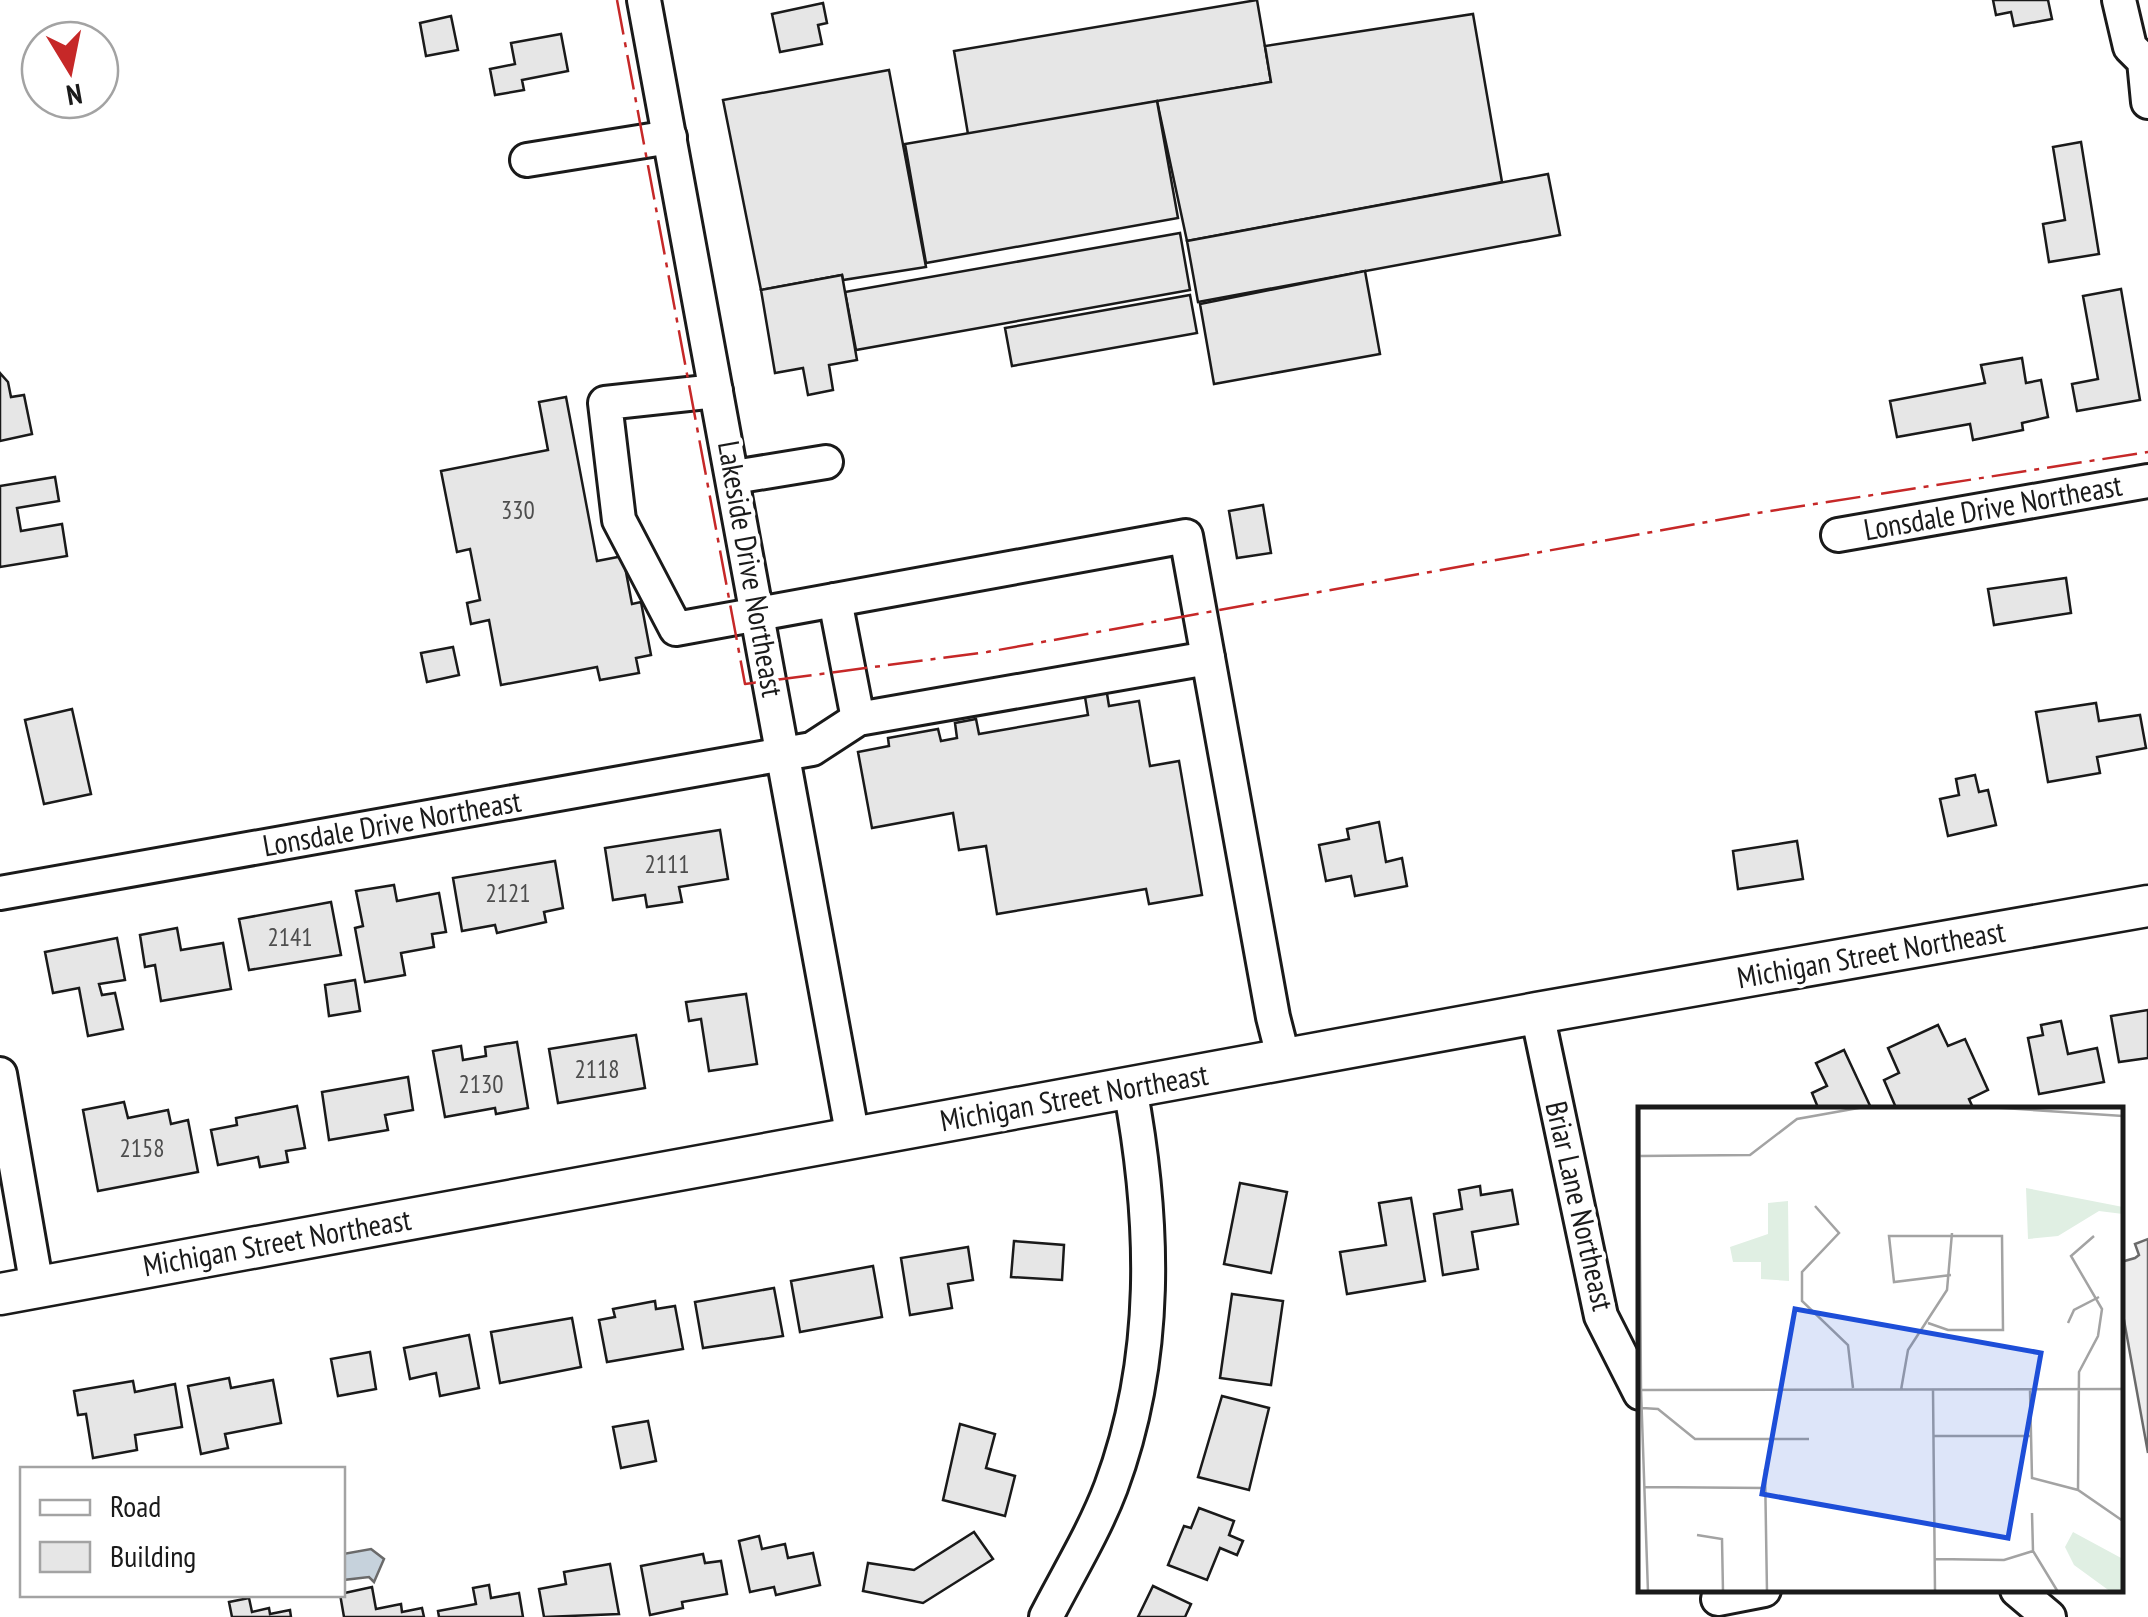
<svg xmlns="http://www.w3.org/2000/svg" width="2148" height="1617" font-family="'PT Sans Narrow',sans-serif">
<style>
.parking{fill:#ededed;stroke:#6a6a6a;stroke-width:2.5}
.water{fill:#c6d2dc;stroke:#6a6a6a;stroke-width:2.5}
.building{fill:#e6e6e6;stroke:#1a1a1a;stroke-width:2.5}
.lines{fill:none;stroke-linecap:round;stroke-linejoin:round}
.minor-casing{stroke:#1a1a1a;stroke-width:38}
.major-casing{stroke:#1a1a1a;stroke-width:45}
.minor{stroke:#fff;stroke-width:32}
.major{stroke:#fff;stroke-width:40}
.power{stroke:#c62828;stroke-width:2.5;stroke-dasharray:35 8 5 8;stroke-linecap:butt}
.labels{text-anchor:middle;stroke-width:8;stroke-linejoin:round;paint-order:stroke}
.number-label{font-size:25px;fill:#4d4d4d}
.street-label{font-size:30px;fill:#1a1a1a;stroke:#fff}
.inset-road{fill:none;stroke:#a3a3a3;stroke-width:2.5}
.view{fill:#1d4ed8;fill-opacity:0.15;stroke:#1d4ed8;stroke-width:5}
.inset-edge{fill:none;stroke:#1a1a1a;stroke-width:5}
</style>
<rect width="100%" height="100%" fill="#fff"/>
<path class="parking" d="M2148 1239V1453L2120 1298 2121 1262 2135 1258 2139 1255 2135 1244Z"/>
<path class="water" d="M371 1549 384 1559 374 1582 369 1577 343 1580V1554Z"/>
<g class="building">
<path d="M1257 0 1271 82 968 134 954 51Z"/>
<path d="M1993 0H2048L2052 19 2014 26 2011 12 1996 15Z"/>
<path d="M823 3 827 23 818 25 822 44 780 52 772 14Z"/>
<path d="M1473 14 1502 182 1187 241 1157 101 1271 82 1265 46Z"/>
<path d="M451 16 458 50 426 56 420 23Z"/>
<path d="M561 34 568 71 522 80 524 90 495 95 490 69 515 64 511 43Z"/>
<path d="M889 70 926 267 843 280 842 275 761 290 723 100Z"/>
<path d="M1157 101 1178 218 926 263 905 144Z"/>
<path d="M2081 142 2099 254 2049 262 2043 224 2065 220 2053 147Z"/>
<path d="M1548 174 1560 235 1198 302 1187 241Z"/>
<path d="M1180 233 1190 290 856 350 845 292Z"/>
<path d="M1365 271 1380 354 1214 384 1200 304Z"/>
<path d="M842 275 857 360 829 365 833 390 808 395 803 368 775 373 761 290Z"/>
<path d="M2121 289 2140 400 2077 411 2072 384 2098 379 2083 296Z"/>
<path d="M1190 295 1197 333 1012 366 1005 328Z"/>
<path d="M2022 358 2026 383 2041 380 2048 417 2022 423 2023 430 1973 440 1970 424 1897 437 1890 401 1985 383 1981 365Z"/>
<path d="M0 373 8 382 11 397 24 395 32 434 0 441Z"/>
<path d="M566 397 597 561 623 556 632 604 641 602 651 655 636 658 639 673 600 680 597 667 501 685 489 620 471 624 467 603 480 600 470 549 457 552 441 471 548 450 539 402Z"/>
<path d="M55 477 59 501 17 508 21 531 62 524 67 556 0 567V486Z"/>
<path d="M1263 505 1271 553 1237 558 1229 511Z"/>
<path d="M2066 578 2071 613 1994 625 1988 589Z"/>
<path d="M453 647 459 675 427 682 421 653Z"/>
<path d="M1105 681 1109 706 1139 701 1150 766 1179 761 1202 895 1149 904 1146 889 997 914 986 846 959 850 953 813 872 828 858 752 889 746 888 738 938 729 941 741 957 738 955 723 976 719 979 734 1088 715 1083 685Z"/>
<path d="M2096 703 2099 721 2140 715 2146 748 2097 757 2100 773 2048 782 2036 712Z"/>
<path d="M72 709 91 794 44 804 25 720Z"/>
<path d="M1975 775 1979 792 1988 790 1996 825 1948 836 1940 799 1959 795 1956 779Z"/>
<path d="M1379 822 1386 862 1402 858 1407 886 1355 896 1351 876 1326 881 1319 845 1349 839 1347 829Z"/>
<path d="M720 830 728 879 679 887 682 902 647 907 645 895 613 900 605 848Z"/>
<path d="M1797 841 1803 879 1738 889 1733 851Z"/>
<path d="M555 861 563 908 544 912 546 922 497 933 495 925 462 931 453 878Z"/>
<path d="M394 885 397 901 439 893 446 932 432 934 434 947 401 953 405 975 365 982 355 928 363 926 356 891Z"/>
<path d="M331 902 341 955 249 970 239 919Z"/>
<path d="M177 928 181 950 223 943 231 989 161 1001 155 965 145 967 140 935Z"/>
<path d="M117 938 125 980 99 984 102 995 115 993 123 1029 88 1036 79 988 53 993 45 952Z"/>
<path d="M355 980 360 1011 329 1016 325 985Z"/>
<path d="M746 994 757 1064 709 1071 701 1019 689 1021 686 1002Z"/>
<path d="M2148 1010V1058L2119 1062 2111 1016Z"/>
<path d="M2061 1021 2068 1054 2097 1048 2104 1082 2039 1094 2028 1038 2043 1035 2041 1025Z"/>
<path d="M1938 1025 1948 1046 1965 1039 1988 1090 1969 1099 1974 1110H1897L1884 1080 1899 1073 1888 1048Z"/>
<path d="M636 1035 645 1088 558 1103 549 1049Z"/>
<path d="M517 1042 528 1108 496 1114 495 1108 445 1117 433 1051 461 1046 463 1060 486 1056 485 1047Z"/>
<path d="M1844 1050 1872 1110H1819L1812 1093 1827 1086 1816 1063Z"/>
<path d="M408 1077 413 1110 385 1115 388 1130 329 1140 322 1092Z"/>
<path d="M124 1102 128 1118 168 1110 171 1124 188 1120 198 1172 98 1191 83 1110Z"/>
<path d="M297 1106 305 1148 286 1151 288 1162 260 1167 258 1157 218 1165 211 1130 237 1125 236 1118Z"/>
<path d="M1240 1183 1287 1192 1271 1273 1224 1264Z"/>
<path d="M1480 1186 1481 1195 1512 1190 1518 1224 1472 1232 1478 1269 1443 1275 1434 1214 1462 1209 1459 1190Z"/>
<path d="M1411 1198 1425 1281 1347 1294 1340 1252 1386 1245 1379 1203Z"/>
<path d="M1014 1241 1064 1245 1062 1280 1011 1277Z"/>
<path d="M968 1247 973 1280 948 1284 952 1308 910 1315 901 1258Z"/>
<path d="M873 1266 882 1317 800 1332 791 1281Z"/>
<path d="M774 1288 783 1336 703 1348 695 1302Z"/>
<path d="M1232 1294 1283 1301 1271 1385 1220 1378Z"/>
<path d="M655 1301 656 1309 675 1306 683 1349 607 1362 599 1320 615 1317 613 1309Z"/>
<path d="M572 1318 581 1367 500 1383 491 1332Z"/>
<path d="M469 1335 479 1388 440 1396 436 1373 410 1379 404 1348Z"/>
<path d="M370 1352 376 1389 338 1396 331 1359Z"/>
<path d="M229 1378 231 1388 273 1380 281 1423 225 1434 228 1448 201 1454 188 1386Z"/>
<path d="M133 1381 135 1392 175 1384 182 1427 135 1435 137 1450 93 1458 86 1414 78 1415 74 1391Z"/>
<path d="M1222 1396 1269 1408 1249 1490 1198 1477Z"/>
<path d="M648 1421 656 1461 621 1468 613 1427Z"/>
<path d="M960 1424 995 1434 986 1468 1015 1476 1005 1516 943 1500Z"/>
<path d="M1199 1508 1234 1521 1229 1535 1243 1541 1237 1555 1220 1548 1207 1580 1168 1565 1184 1526 1191 1528Z"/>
<path d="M974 1532 993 1559 923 1603 863 1591 868 1563 914 1570Z"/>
<path d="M759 1536 762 1549 785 1544 788 1558 813 1553 820 1585 776 1595 774 1587 750 1592 739 1541Z"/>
<path d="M703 1554 705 1563 721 1561 727 1594 682 1602 683 1608 650 1615 641 1566Z"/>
<path d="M610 1564 619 1614 544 1617 539 1589 566 1584 564 1572Z"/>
<path d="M489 1585 491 1598 519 1593 523 1617H439L438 1611 476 1604 473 1588Z"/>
<path d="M1153 1586 1191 1604 1185 1617H1138Z"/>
<path d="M372 1587 376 1609 401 1604 402 1612 422 1608 424 1617H344L340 1594Z"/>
<path d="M249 1598 252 1612 269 1608 270 1614 290 1610 291 1617H232L229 1602Z"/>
</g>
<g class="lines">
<defs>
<g id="minor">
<path d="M644 0 853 1138"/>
<path d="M2119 0 2130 47 2144 61 2148 102"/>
<path d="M527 160 670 137"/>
<path d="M716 391 605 403 619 520 676 629 1186 536 1273 1017 1284 1060"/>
<path d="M734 477 826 462"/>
<path d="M1838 535 2148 481"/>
<path d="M835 600 858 719"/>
<path d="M0 893 812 749 858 719 1208 658"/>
<path d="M1537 1013 1601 1316 1640 1393"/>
<path d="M0 1074 37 1287"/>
<path d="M2017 1590 2049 1617"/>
<path d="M1718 1599 1764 1590"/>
<path d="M1046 1617C1068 1574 1094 1532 1111 1487 1159 1358 1155 1222 1130 1088"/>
</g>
<path id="major" d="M0 1294 1537 1013 2148 906"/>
</defs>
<use href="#minor" class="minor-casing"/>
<use href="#major" class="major-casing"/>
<use href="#minor" class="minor"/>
<use href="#major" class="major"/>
<path class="power" d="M617 0 745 684 987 652 1757 513 2148 452"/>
</g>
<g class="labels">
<g class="number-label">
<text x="518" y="519">330</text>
<text x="667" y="873">2111</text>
<text x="508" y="902">2121</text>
<text x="290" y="946">2141</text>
<text x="597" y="1078">2118</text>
<text x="481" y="1093">2130</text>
<text x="142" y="1157">2158</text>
</g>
<g class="street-label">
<text transform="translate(1993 508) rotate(-10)" y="10">Lonsdale Drive Northeast</text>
<text transform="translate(750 569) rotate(80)" y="10">Lakeside Drive Northeast</text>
<text transform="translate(392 824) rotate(-10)" y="10">Lonsdale Drive Northeast</text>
<text transform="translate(1871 955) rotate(-10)" y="10">Michigan Street Northeast</text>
<text transform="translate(1074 1098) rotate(-10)" y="10">Michigan Street Northeast</text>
<text transform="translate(1579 1206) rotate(77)" y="10">Briar Lane Northeast</text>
<text transform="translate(277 1243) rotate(-10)" y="10">Michigan Street Northeast</text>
</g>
</g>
<g transform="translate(1638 1107)">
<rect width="485" height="485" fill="#fff"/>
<path d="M388 81 485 100V107L461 104 420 129 390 132ZM150 94 151 174 123 172V155H95L92 140 130 127V96ZM435 425 485 452V485H473L436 458 427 440Z" fill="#e0efe3"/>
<path class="inset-road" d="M1 0 3 283M349 0 485 9M1 49 112 48 159 12 226 0M177 99 201 126 164 165V194L210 238 215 281M290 216 310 223H365L364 129H251L256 175 313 168M430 216 436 203 461 190M0 283 485 282M3 283 10 485M263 283 270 243 309 183 314 126M295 283 297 485M392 283 394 371 440 383 485 414M4 301 20 302 57 332H171M296 329H392M127 362 129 485M7 380 126 381M440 383 441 265 460 229 464 202 433 149 456 129M394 406 395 444 420 485M59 428 84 432 85 485M297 452 366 453 395 444"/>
<path class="view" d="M157 202 403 246 370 431 124 387Z"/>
<rect width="485" height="485" class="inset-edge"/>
</g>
<rect x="20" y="1467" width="325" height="130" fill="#ffffff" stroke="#a3a3a3" stroke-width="2.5"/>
<rect x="40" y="1500" width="50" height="15" fill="#ffffff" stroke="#a3a3a3" stroke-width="2.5"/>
<text x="110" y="1517" font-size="30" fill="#1a1a1a">Road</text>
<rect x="40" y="1542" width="50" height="30" fill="#e6e6e6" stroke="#a3a3a3" stroke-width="2.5"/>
<text x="110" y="1567" font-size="30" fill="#1a1a1a">Building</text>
<g transform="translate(70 70) rotate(170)"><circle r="48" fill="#ffffff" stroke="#a3a3a3" stroke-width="2.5"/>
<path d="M0-8L18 38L0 25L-18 38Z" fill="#c62828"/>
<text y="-15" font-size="28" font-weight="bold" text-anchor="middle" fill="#1a1a1a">N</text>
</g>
</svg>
